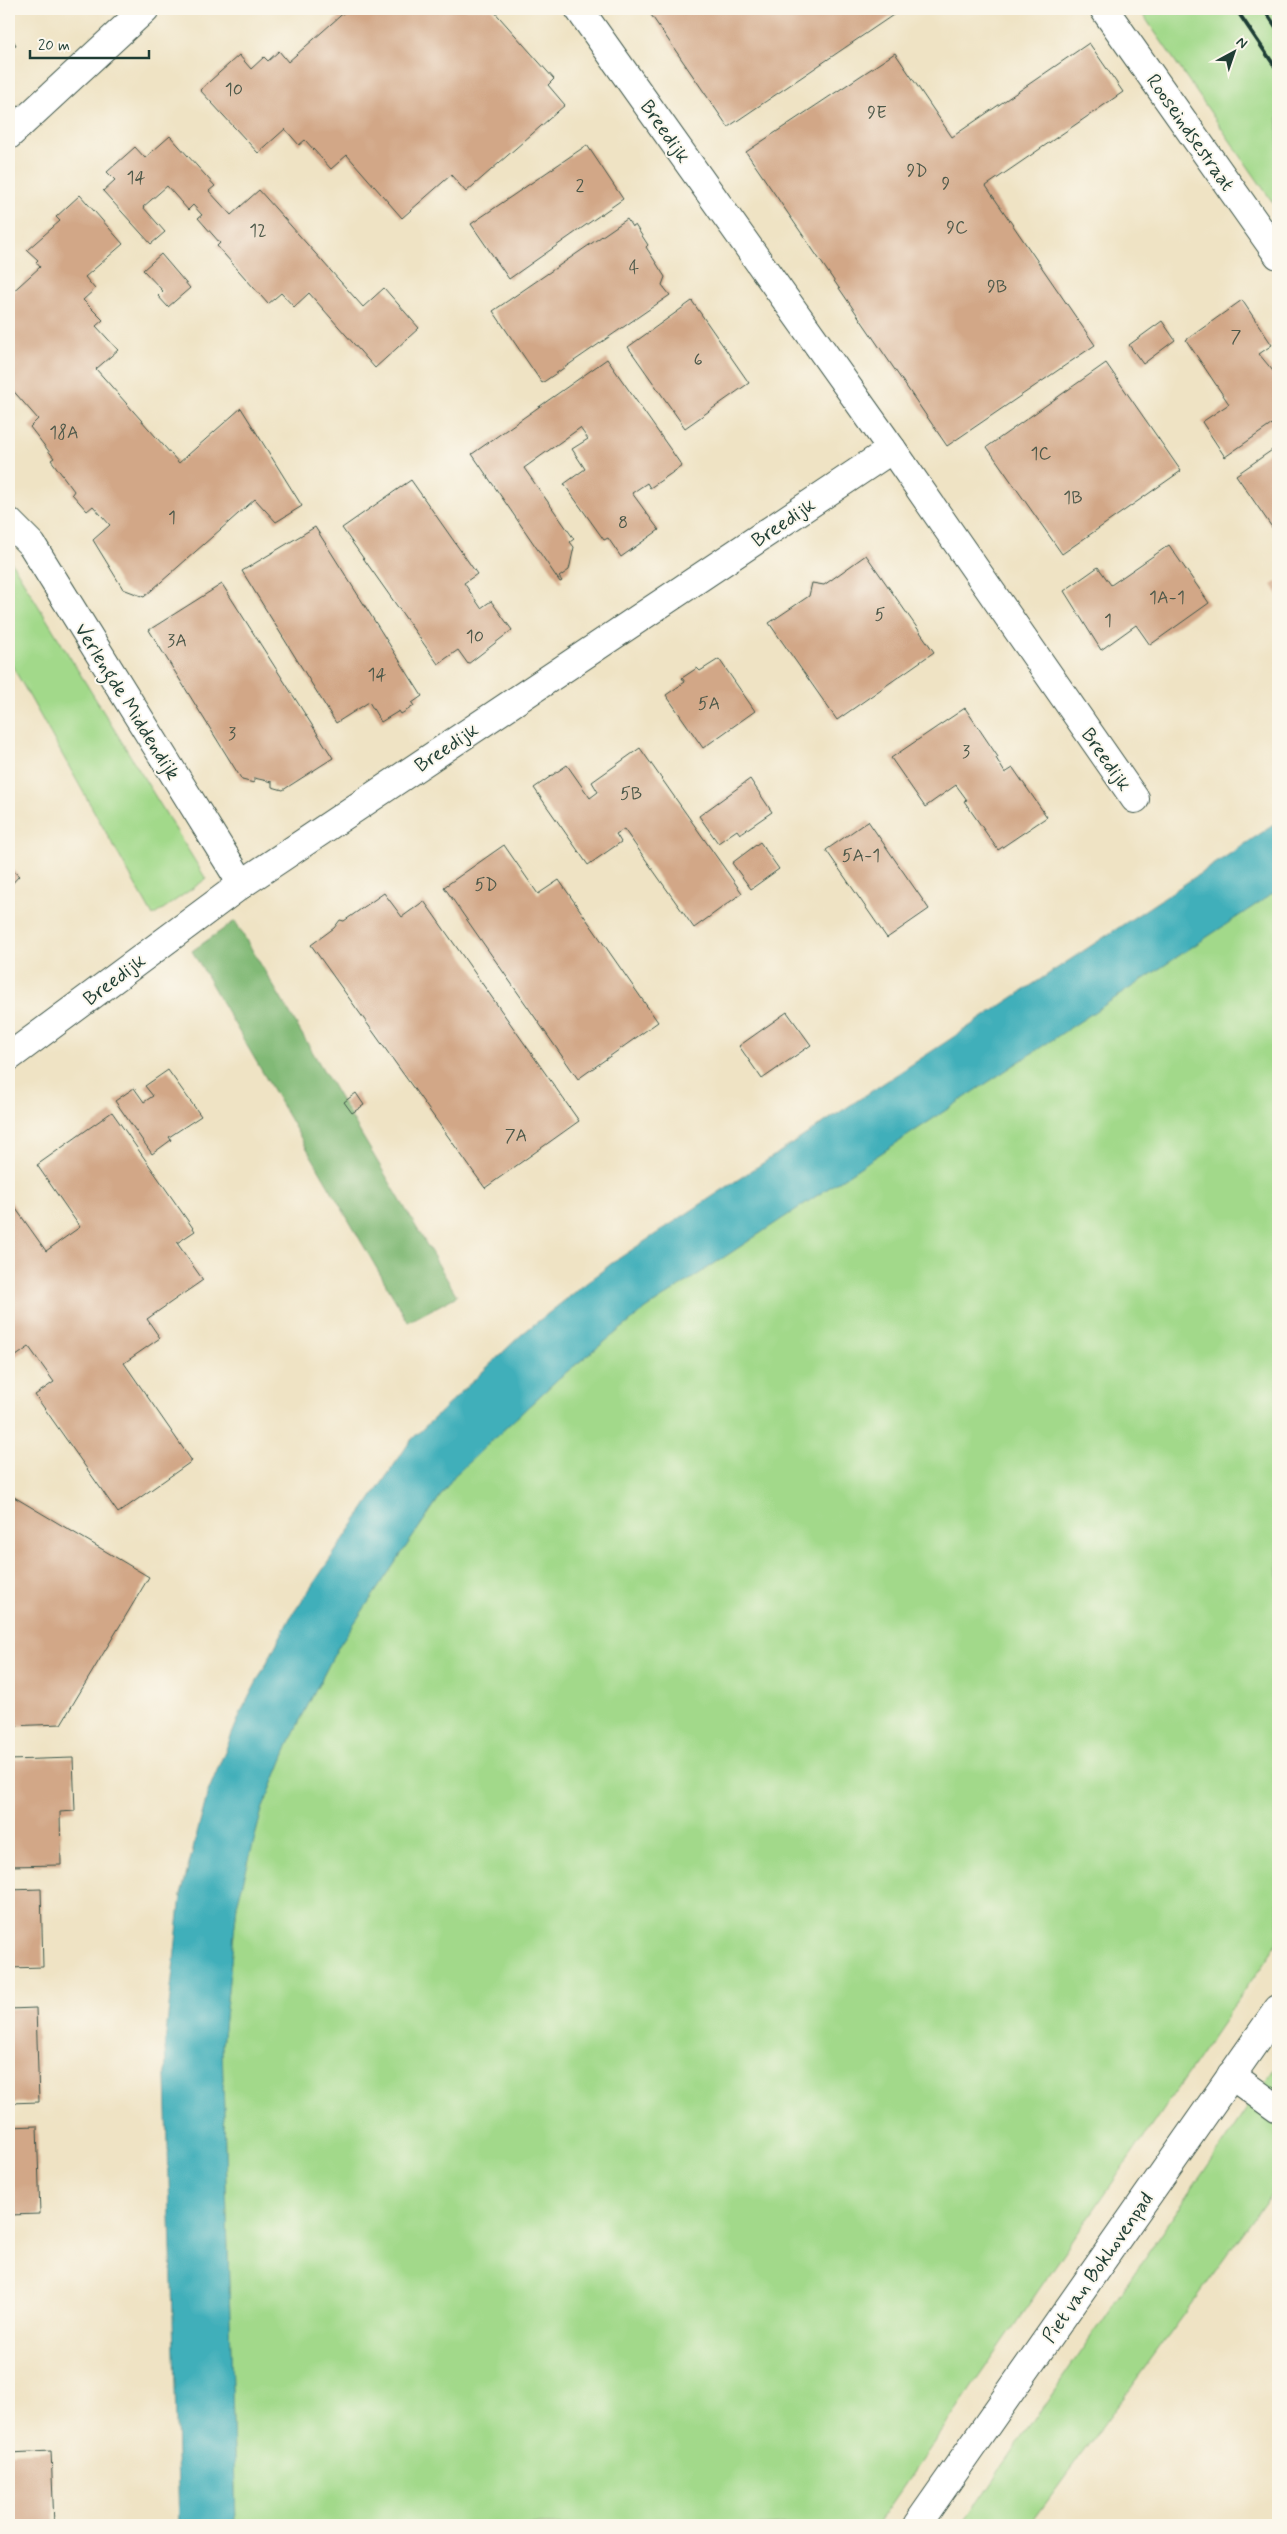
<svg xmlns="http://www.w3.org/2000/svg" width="1287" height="2534" font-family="Mynerve,sans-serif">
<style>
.green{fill:#a2d98a;stroke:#608b5f}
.forest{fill:#81b976;stroke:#507b55}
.water{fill:#3fafba;stroke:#2f7677}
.building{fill:#d2a787}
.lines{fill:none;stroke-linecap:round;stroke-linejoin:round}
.minor-casing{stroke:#3e564a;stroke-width:30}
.minor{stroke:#fff;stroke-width:28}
.rail{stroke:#1f3d34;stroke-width:4}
.labels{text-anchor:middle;stroke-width:4;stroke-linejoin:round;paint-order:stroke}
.number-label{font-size:18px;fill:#4c5849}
.street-label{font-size:20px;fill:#1f3d34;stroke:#fbf7ec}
</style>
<rect width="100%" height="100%" fill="#fbf7ec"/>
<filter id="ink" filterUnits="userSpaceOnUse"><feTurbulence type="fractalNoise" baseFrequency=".02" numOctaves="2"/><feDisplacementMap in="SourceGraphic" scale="10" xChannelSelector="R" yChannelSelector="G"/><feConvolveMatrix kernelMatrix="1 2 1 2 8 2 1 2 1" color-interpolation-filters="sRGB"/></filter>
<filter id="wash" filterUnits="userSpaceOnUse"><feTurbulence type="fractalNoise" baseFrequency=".0096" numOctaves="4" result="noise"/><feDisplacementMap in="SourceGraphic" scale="20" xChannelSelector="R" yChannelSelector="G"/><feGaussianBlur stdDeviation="1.12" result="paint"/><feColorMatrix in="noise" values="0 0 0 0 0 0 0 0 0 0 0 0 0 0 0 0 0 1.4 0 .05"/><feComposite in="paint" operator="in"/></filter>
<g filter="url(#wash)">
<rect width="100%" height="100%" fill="#efe3c4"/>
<g class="green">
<path d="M1139,9H1278V210Z"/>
<path d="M9,558L206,879L153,916L9,660Z"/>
<path d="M1278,890V1942L877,2525H236L222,2046L237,1905L262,1810L293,1734L338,1647L454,1476L559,1378L646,1309Z"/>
<path d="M1278,2063V2185L1030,2525H962Z"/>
</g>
<path class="forest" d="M235,921L457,1296L408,1322L192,951Z"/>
<path class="water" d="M1278,822V890L646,1309L559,1378L454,1476L338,1647L293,1734L262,1810L237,1905L222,2046L236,2525H179L165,2044L181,1895L208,1792L242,1710L290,1618L411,1440L522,1334L612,1263Z"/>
<g id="blocks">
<g class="building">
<path d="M348,9H492L554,79L548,85L565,105L466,192L451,175L402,218L347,155L331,169L305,140L299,145L285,129L258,153L200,90L239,55L251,69L264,57L268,61L279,51L288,62Z"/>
<path d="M647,9H902L728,127Z"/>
<path d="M9,33L16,45L9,49Z"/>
<path d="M1089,43L1123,92L986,186L1095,345L947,446L746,152L895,53L952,137Z"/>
<path d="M170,136L215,186L209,191L231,215L259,190L363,307L384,288L419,328L375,368L309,293L294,307L281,293L268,304L217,246L220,243L198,218L202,215L193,205L188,210L167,186L143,207L165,232L151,244L103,191L115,180L107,172L135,147L145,158Z"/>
<path d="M587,145L623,199L509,279L471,224Z"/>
<path d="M80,195L123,244L85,277L95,289L83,300L103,320L96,326L118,350L96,369L179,463L241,408L302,506L276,522L255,499L144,597L123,589L93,540L110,525L93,506L87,511L72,494L74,491L51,460L54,458L30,427L38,419L9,386V295L40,267L36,262L38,260L27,250L60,221L56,217Z"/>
<path d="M627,219L632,227L635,225L648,245L646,247L665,277L662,285L670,295L542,383L493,311Z"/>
<path d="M161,254L190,288L168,307L158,296L163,291L143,270Z"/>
<path d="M1242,300L1272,345L1259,354L1278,377V420L1225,457L1202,422L1229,404L1186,340Z"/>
<path d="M692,301L749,383L685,428L628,347Z"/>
<path d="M1162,321L1175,340L1143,364L1129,345Z"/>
<path d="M607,359L682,466L650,488L647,483L632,493L659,530L621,557L608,538L604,540L564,484L585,469L572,449L588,439L580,428L524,468L574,539L570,542L574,547L569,570L559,577L562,581L560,582L472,454Z"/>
<path d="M1106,363L1181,471L1062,554L987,447Z"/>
<path d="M1278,446V536L1236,475Z"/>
<path d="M411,480L477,574L464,583L481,608L491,601L512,630L468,664L458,650L438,664L342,528Z"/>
<path d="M315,527L422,696L412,703L414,706L401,714L399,711L381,722L369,702L336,723L242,571Z"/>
<path d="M1169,545L1209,603L1150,645L1136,625L1101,650L1064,591L1098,567L1111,585Z"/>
<path d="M866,555L934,652L837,720L769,623L809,596L812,583L824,585Z"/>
<path d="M1278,581V595L1272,585Z"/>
<path d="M222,584L333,758L283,790L272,787V782L254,778V783L242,780L149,630Z"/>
<path d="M719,659L755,711L703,748L666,695L685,682L682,678L697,668L700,671Z"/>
<path d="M965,708L998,757L996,758L1005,773L1013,768L1047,817L998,850L964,801L967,800L956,785L925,807L891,758Z"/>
<path d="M640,748L742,893L694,928L624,829L616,834L621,842L588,865L534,788L567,765L590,798L598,792L592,782Z"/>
<path d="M750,779L772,812L740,834L737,830L718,843L699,816Z"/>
<path d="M868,821L929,909L887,938L826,850Z"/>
<path d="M760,842L779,869L751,889L732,863Z"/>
<path d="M504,845L538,894L559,880L658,1022L578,1079L444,887Z"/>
<path d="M9,867L19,876L9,887Z"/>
<path d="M384,893L402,917L424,901L579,1121L485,1188L311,945L334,928L340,920L344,921Z"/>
<path d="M787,1012L811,1045L762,1079L739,1046Z"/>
<path d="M168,1070L201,1116L169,1137L171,1140L152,1154L115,1101L134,1088L144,1102L153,1096L145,1086Z"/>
<path d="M356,1093L364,1105L352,1113L344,1102Z"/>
<path d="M112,1112L195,1231L177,1243L203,1280L147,1319L160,1338L124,1363L192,1461L118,1513L35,1395L54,1382L29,1347L9,1361V1199L46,1251L80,1227L37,1165Z"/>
<path d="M9,1494L149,1577L61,1724L9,1726Z"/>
<path d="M73,1758L75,1811L60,1812L61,1865L9,1866V1760Z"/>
<path d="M41,1889L43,1967L9,1968V1890Z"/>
<path d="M36,2008L39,2102L9,2103V2009Z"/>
<path d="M37,2126L40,2214L9,2215V2127Z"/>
<path d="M51,2451L54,2525H9V2453Z"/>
</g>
</g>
</g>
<g filter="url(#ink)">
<use href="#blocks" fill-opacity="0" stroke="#3e564a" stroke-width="1"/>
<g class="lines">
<g class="minor-casing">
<g id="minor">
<path d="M579,9L892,449L1135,799"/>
<path d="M1104,9L1278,255"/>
<path d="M9,135L145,9"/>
<path d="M9,522L32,545L242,884"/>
<path d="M9,1057L242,884L892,449"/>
<path d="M1231,2075L1278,2109"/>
<path d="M917,2525L1278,2009"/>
</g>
</g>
<use href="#minor" class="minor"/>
<g class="rail">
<path d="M1236,9L1278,71"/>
<path d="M1264,9L1278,30"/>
</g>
</g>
</g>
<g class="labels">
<g class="number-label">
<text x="234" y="95">10</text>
<text x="877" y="118">9E</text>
<text x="917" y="176">9D</text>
<text x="136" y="183">14</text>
<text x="946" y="189">9</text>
<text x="580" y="191">2</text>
<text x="957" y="233">9C</text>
<text x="258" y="236">12</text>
<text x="634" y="273">4</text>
<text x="997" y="292">9B</text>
<text x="1236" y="342">7</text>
<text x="698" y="365">6</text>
<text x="64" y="438">18A</text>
<text x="1041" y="459">1C</text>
<text x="1073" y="503">1B</text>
<text x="172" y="523">1</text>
<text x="623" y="528">8</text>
<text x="1167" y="603">1A-1</text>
<text x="880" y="620">5</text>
<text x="1108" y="626">1</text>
<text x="475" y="642">10</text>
<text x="177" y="646">3A</text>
<text x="377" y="680">14</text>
<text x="709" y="709">5A</text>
<text x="232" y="739">3</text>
<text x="966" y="757">3</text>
<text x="631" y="799">5B</text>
<text x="861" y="861">5A-1</text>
<text x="486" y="890">5D</text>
<text x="516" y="1141">7A</text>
</g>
<g class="street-label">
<text transform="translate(666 131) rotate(55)" y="7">Breedijk</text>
<text transform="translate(1191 132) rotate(55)" y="7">Rooseindsestraat</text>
<text transform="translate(783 522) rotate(-34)" y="7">Breedijk</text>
<text transform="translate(128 701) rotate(58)" y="7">Verlengde Middendijk</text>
<text transform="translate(446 747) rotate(-34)" y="7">Breedijk</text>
<text transform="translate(1107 759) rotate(55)" y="7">Breedijk</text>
<text transform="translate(114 979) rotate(-37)" y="7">Breedijk</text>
<text transform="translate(1097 2267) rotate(-55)" y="7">Piet van Bokhovenpad</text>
</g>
</g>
<rect width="1287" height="2534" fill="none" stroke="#fbf7ec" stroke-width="30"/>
<g transform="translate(1234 52) rotate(40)" stroke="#fbf7ec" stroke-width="4" paint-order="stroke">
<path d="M0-4L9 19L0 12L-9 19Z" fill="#1f3d34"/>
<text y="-8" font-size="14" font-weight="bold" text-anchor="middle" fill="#1f3d34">N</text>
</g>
<path d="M30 50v8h119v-8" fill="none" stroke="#1f3d34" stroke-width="2.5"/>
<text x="38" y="50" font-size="15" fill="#1f3d34" stroke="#fbf7ec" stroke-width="4" paint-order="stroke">20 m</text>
</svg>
